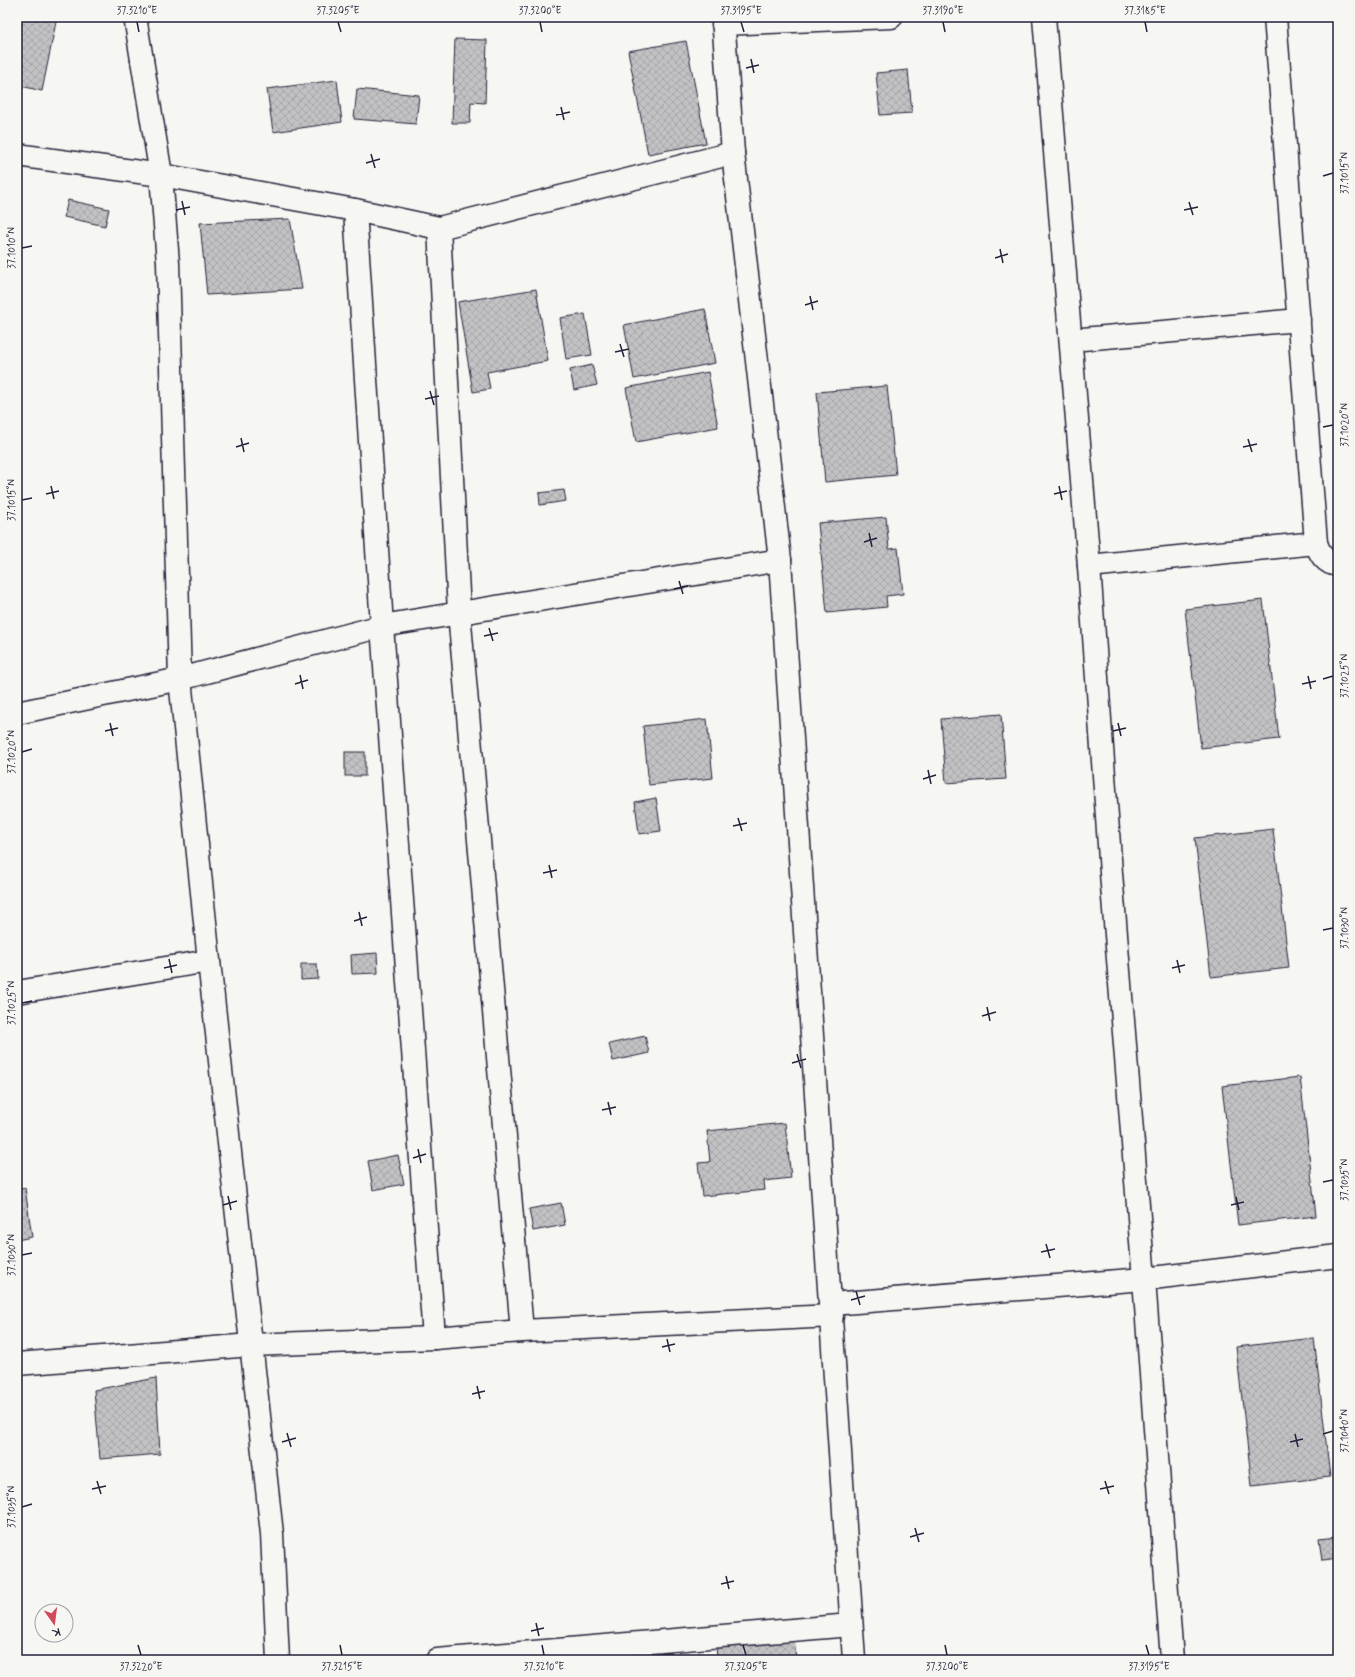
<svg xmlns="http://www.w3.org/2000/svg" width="1355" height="1677" font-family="Mynerve,sans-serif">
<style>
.building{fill:url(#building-cross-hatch);stroke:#22223b}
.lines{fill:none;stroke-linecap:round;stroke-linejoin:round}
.street-casing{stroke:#22223b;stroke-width:25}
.secondary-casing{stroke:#22223b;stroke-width:25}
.street{stroke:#f6f6f2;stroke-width:22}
.secondary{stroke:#f6f6f2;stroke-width:22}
.ticks{fill:none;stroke:#22223b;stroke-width:1.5}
.neatline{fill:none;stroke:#22223b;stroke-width:1.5}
.ticks-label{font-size:10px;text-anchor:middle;fill:#22223b}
</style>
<defs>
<pattern id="building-cross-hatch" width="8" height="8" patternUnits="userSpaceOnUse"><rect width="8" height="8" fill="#c2c2c4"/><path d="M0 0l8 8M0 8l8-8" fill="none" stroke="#a6a6a9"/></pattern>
</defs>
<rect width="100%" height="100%" fill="#f6f6f2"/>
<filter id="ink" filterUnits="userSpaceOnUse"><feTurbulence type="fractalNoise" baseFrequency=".025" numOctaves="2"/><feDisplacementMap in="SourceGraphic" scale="8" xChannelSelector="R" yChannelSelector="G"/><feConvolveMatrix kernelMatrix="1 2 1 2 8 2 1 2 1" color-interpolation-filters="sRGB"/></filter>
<g filter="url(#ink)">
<g class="building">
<path d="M17,17H57L42,91L17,85Z"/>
<path d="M455,39L487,40L485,103L471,102L470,123H452Z"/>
<path d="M686,41L706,143L648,154L628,51Z"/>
<path d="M908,70L912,113L880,115L876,73Z"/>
<path d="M337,80L342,122L273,132L267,89Z"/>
<path d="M357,89L419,95L416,124L354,119Z"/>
<path d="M68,200L109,209L105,226L64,217Z"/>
<path d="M290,219L302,289L207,295L200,223Z"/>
<path d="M536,289L548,361L487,372L490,389L473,392L458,302Z"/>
<path d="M705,309L715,363L634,379L624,325Z"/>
<path d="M585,314L592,355L566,359L560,318Z"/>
<path d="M592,365L597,385L574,390L570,370Z"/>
<path d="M708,372L718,427L636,442L626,388Z"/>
<path d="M887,386L896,475L825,482L817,392Z"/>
<path d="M564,490L566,501L540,505L539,493Z"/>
<path d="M886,517L889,549L898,548L903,594L886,596L887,607L827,613L818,523Z"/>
<path d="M1263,600L1279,739L1201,748L1185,609Z"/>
<path d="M1001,714L1006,779L946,783L941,719Z"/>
<path d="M707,719L713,778L649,785L643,726Z"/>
<rect x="345" y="752" width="20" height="24"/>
<path d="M656,798L661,831L639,834L635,802Z"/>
<path d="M1273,829L1289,968L1211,977L1195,838Z"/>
<path d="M377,953L378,973L352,974L351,955Z"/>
<path d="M301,964H317L318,979L301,980Z"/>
<path d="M645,1036L649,1053L613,1061L609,1044Z"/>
<path d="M1300,1077L1316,1216L1238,1225L1222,1086Z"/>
<path d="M785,1123L791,1178L764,1181L765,1190L702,1196L698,1163L710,1162L707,1131Z"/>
<path d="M398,1155L404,1184L373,1190L368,1161Z"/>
<path d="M25,1188L32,1237L17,1240V1190Z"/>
<path d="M561,1203L565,1225L533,1231L529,1209Z"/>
<path d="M1314,1338L1330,1477L1252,1486L1236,1347Z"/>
<path d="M156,1378L160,1454L100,1459L94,1390Z"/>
<path d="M1338,1536V1559L1322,1561L1319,1538Z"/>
<path d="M794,1637L796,1660H717L716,1644Z"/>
<path d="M671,1648L672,1660H588L587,1656Z"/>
</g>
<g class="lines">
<g class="street-casing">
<g id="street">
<path d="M723,17L733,153L780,560L854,1660"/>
<path d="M1275,17L1316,543C1320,554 1325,564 1338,565"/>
<path d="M723,24L891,17"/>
<path d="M142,60L161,175L168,263L180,679L209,961L272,1534L278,1660"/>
<path d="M17,155L161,175L355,210L439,228L733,153"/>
<path d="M355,210L382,626L434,1338"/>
<path d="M439,228L459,612L522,1331"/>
<path d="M1071,340L1299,320"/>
<path d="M1089,566L1316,543"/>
<path d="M17,713L180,679L382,626L780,560"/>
<path d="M17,992L209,961"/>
<path d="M831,1304L1144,1279L1338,1256"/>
<path d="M17,1364L251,1345L434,1338L522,1331L832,1316"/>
<path d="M437,1660L851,1625"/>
</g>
</g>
<g class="secondary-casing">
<g id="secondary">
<path d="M135,17L142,60"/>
<path d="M1044,17L1089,566L1111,873L1144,1279L1172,1660"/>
</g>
</g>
<use href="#street" class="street"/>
<use href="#secondary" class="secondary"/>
</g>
</g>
<path class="ticks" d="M137,22L139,32M338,22L341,32M540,22L542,32M741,22L744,32M943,22L945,32M1145,22L1147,32M751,59L754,73M746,68L759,65M561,107L564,120M556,115L570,112M371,154L375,168M366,163L380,159M1323,176L1333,173M182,201L185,215M1189,202L1193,215M176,210L190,207M1184,210L1198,207M22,248L32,246M1000,249L1003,263M995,258L1008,254M810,296L813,310M805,305L818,301M620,344L624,357M615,352L629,349M430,391L434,405M425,399L439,396M1323,427L1333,425M241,438L244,452M1248,439L1252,452M236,447L249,443M1243,447L1257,444M51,486L54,499M1059,486L1062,500M46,494L59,491M1054,494L1067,491M22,500L32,498M869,533L872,547M864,542L877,538M679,581L683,594M674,589L688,586M489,628L493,641M484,636L498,633M300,675L303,689M1308,676L1311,689M1323,679L1333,676M295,684L308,680M1302,684L1316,681M110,723L113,736M1118,723L1121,736M105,731L118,728M1113,731L1126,728M22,752L32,749M928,770L931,784M923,779L936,775M738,818L742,831M733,826L747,823M549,865L552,878M543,873L557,870M359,912L362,926M354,921L367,917M1323,930L1333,928M169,959L172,973M1177,960L1180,973M164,968L177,965M1172,968L1185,965M22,1003L32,1001M987,1007L990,1021M982,1016L996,1012M797,1054L801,1068M792,1063L806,1059M608,1102L611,1115M602,1110L616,1107M418,1149L421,1163M413,1158L426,1154M1323,1182L1333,1180M228,1196L231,1210M1236,1197L1239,1210M223,1205L237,1201M1231,1205L1244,1202M1046,1244L1050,1258M1041,1252L1055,1249M22,1255L32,1253M856,1291L860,1305M851,1300L865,1296M667,1339L670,1352M662,1347L675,1344M477,1386L480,1399M472,1394L485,1391M287,1433L291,1447M1295,1434L1298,1447M1323,1434L1333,1431M282,1442L296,1438M1290,1442L1303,1439M97,1481L101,1494M1105,1481L1109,1494M92,1489L106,1486M1100,1489L1114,1486M22,1507L32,1504M915,1528L919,1542M910,1537L924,1533M726,1576L729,1589M721,1584L734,1581M536,1623L539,1636M531,1631L544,1628M138,1645L141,1655M340,1645L342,1655M542,1645L544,1655M743,1645L746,1655M945,1645L947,1655M1146,1645L1149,1655"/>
<rect width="1355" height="1677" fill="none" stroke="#f6f6f2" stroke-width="44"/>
<g transform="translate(54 1623) rotate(166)"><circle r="19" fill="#f6f6f2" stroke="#a1a1a9"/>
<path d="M0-3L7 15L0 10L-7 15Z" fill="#d1495b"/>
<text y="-6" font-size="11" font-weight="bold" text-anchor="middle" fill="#22223b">K</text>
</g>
<rect x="22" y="22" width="1311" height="1633" class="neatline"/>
<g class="ticks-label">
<text x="137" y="14">37.3210°E</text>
<text x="338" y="14">37.3205°E</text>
<text x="540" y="14">37.3200°E</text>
<text x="741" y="14">37.3195°E</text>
<text x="943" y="14">37.3190°E</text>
<text x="1145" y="14">37.3185°E</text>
<text transform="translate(1344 173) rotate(-90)" y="4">37.1015°N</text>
<text transform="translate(11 248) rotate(-90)" y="4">37.1010°N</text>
<text transform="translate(1344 425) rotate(-90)" y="4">37.1020°N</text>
<text transform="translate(11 500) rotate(-90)" y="4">37.1015°N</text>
<text transform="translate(1344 676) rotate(-90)" y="4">37.1025°N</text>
<text transform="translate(11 752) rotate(-90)" y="4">37.1020°N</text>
<text transform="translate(1344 928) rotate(-90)" y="4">37.1030°N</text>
<text transform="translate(11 1003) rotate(-90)" y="4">37.1025°N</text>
<text transform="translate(1344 1180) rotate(-90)" y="4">37.1035°N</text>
<text transform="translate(11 1255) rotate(-90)" y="4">37.1030°N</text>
<text transform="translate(1344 1431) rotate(-90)" y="4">37.1040°N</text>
<text transform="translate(11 1507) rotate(-90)" y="4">37.1035°N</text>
<text x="141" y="1670">37.3220°E</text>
<text x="342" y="1670">37.3215°E</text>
<text x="544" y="1670">37.3210°E</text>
<text x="746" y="1670">37.3205°E</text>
<text x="947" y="1670">37.3200°E</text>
<text x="1149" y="1670">37.3195°E</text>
</g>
</svg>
